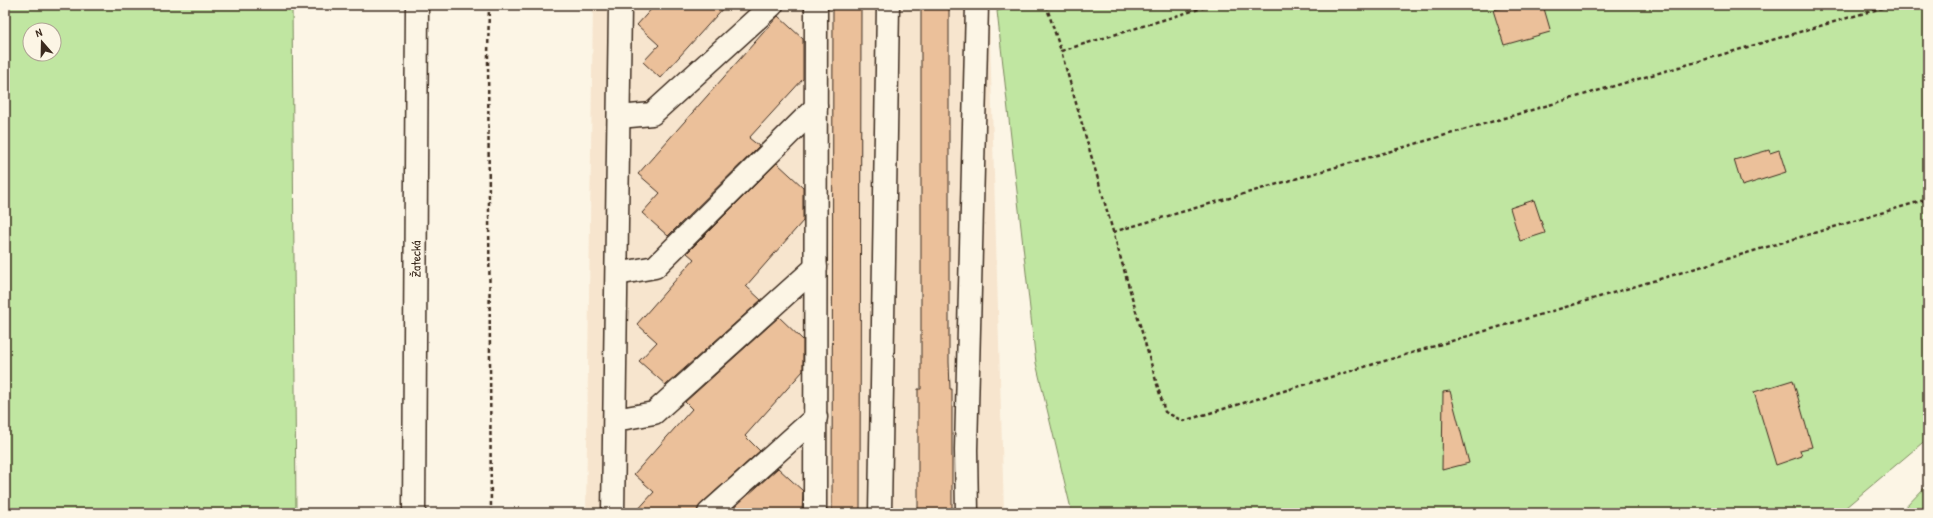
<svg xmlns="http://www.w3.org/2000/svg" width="1933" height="518" font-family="'Patrick Hand',sans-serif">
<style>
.built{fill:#f7e5ce}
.green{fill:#c0e6a1;stroke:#7e8860;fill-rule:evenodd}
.building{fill:#ebc09a;stroke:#3b2a1e}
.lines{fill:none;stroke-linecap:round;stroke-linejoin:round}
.minor-casing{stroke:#3b2a1e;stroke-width:25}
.path{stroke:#3b2a1e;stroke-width:2.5;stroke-dasharray:4 3;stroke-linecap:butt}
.minor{stroke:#fcf5e5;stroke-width:22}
.labels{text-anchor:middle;stroke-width:3.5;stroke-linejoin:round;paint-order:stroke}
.street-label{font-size:13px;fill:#3b2a1e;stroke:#fcf5e5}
</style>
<rect width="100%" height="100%" fill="#fcf5e5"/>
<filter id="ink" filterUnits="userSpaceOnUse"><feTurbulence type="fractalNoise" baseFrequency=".025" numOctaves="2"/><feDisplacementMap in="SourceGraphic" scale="8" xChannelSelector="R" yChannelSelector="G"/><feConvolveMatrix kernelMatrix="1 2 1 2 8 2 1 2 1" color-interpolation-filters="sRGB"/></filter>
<g filter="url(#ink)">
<path class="built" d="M593,5H989L1004,513H586Z"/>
<g class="green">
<path d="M5,5H292L296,513H5ZM30,30H54V54H30Z"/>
<path d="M1020,5H1928V438L1839,513H1072L1036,363L997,11Z"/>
<path d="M1928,484V513H1900Z"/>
</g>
<g class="building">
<path d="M655,5H726L660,78L643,62L659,45L637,25Z"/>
<path d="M833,5H861L860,513H832Z"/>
<path d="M921,5H949V362L950,389H952V513H918V389H921Z"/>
<path d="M1513,5H1543L1550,29H1549L1550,32L1504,45L1493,10Z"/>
<path d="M778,16L803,39V79L749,138L759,146L668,236L642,213L660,193L638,174Z"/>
<path d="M1769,150L1770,153L1779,150L1786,172L1742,186L1734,160Z"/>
<path d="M777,163L803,187V221L746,286L761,300L666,385L639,361L657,342L637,324L694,259L687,253Z"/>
<path d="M1534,200L1545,233L1520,241L1510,208Z"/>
<path d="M779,317L803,340V371L745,436L760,451L701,504L697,513H635L654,492L634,474L692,409L685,402Z"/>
<path d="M1793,380L1812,447L1800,450L1802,456L1776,465L1754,392Z"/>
<path d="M1450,391L1469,463L1442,470L1443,392Z"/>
<path d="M778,468L803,491L802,513H728Z"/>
</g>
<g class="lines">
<g class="minor-casing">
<g id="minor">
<path d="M619,117L652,114L772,5"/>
<path d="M617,274L655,267L816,107"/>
<path d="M615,420L654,413L816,267"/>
<path id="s1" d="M414,513L417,5"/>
<path d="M613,513L620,5"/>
<path d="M709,513L816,417"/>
<path d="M815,513L816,5"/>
<path d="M880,513L888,5"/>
<path d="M967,513L966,450L977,5"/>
</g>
</g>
<g class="path">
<path d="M489,5L488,57L491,513"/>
<path d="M1046,5L1061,51"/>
<path d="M1212,5L1061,51L1165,412L1183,421L1928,199"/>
<path d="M1113,232L1892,5"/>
</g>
<use href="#minor" class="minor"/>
</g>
</g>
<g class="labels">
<g class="street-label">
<text dy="5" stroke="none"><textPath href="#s1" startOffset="254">Žatecká</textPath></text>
</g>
</g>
<rect width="1933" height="518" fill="none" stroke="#fcf5e5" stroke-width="20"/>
<rect x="10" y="10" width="1913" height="498" fill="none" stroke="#3b2a1e" stroke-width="1.5" filter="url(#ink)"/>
<g transform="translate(42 42) rotate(340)"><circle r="19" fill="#fcf5e5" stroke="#afa495"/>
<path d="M0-3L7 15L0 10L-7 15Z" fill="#3b2a1e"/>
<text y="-6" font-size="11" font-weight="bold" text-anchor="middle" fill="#3b2a1e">N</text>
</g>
</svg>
